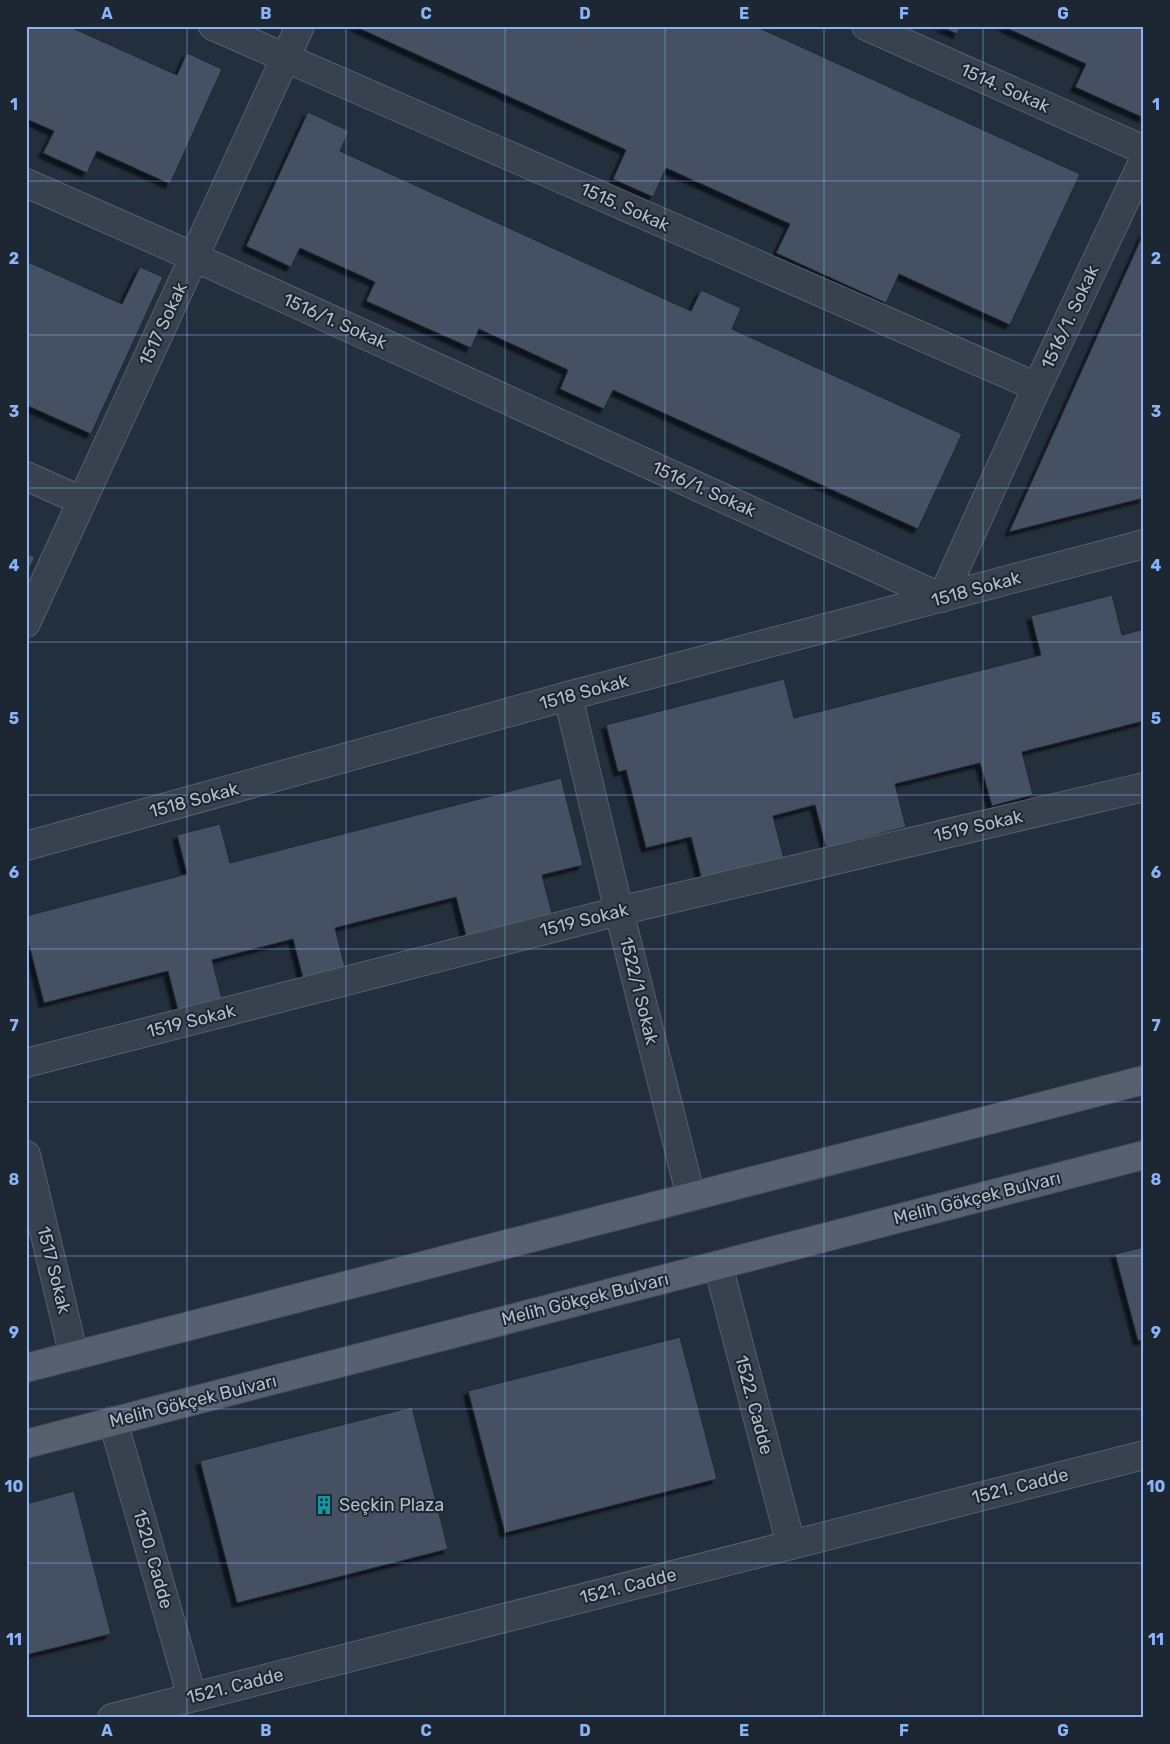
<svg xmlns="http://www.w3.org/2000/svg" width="1170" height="1744" font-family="Rubik,sans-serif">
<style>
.building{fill:#455162;stroke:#1f2835;filter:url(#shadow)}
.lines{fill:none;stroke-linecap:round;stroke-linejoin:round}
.minor-casing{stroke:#565f6c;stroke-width:30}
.major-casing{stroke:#414a57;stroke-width:30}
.minor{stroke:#38414e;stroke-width:28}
.major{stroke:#56606e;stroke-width:28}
.grid{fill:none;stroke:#8ab4f8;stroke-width:1;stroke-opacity:0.55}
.labels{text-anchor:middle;stroke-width:4;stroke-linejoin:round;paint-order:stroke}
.street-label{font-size:18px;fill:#b4bcc9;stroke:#1d2633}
.poi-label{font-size:18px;fill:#b4bcc9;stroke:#1d2633;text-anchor:start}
.neatline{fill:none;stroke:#8ab4f8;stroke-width:2}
.grid-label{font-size:16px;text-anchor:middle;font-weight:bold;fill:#8ab4f8}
</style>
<defs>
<filter id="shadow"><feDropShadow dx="-4.5" dy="4.5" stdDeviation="1" flood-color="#0009"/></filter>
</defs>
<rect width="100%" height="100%" fill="#242f3e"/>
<g class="building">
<path d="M26,26H68L177,75L187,53L222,69L170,184L97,151L87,173L43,153L54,131L26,119Z"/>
<path d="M354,26H755L1080,174L1010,325L899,274L886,303L776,253L790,224L666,168L653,197L613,179L626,150Z"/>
<path d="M940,26H961L957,34Z"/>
<path d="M1002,26H1144V118L1075,87L1086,64Z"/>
<path d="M308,112L349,131L340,151L691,311L701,290L741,308L732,329L962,434L918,529L613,390L604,409L560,389L568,370L479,329L471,348L366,301L375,282L300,248L291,267L246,246Z"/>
<path d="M1144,232V498L1009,532Z"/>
<path d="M26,261L122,304L140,267L163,277L91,434L26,405Z"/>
<path d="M26,553L35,557L26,575Z"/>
<path d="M1112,595L1122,635L1144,629V721L1022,752L1033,795L992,806L980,763L895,784L906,827L826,848L815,805L773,816L784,859L702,880L691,837L646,848L626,770L618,772L606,725L784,679L794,718L1041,655L1031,616Z"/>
<path d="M561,778L583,865L542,875L553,918L467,940L456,897L335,928L346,971L304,982L293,939L212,960L223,1003L179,1014L168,971L44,1003L26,933V916L187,874L177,835L220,824L230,863Z"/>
<path d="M1144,1247V1340L1138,1341L1115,1254Z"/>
<path d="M680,1337L717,1479L505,1533L468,1391Z"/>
<path d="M412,1407L448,1549L237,1603L200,1461Z"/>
<path d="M74,1491L111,1634L26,1655V1504Z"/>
</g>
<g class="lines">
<g class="minor-casing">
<g id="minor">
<path d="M213,26L1037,387"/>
<path d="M866,26L1144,150"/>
<path d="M26,183L194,257L942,598L1037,387L1144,160"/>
<path d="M26,476L82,501"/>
<path d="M26,623L300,26"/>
<path d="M568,696L619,911L691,1197"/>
<path d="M26,846L568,696L1144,544"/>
<path d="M26,1063L619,911L1144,787"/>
<path d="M26,1155L74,1356"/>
<path d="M718,1265L791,1545"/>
<path d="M113,1421L192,1697"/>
<path d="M112,1718L1144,1455"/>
</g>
</g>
<g class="major-casing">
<g id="major">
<path d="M26,1368L1144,1080"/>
<path d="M26,1444L1144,1155"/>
</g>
</g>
<use href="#minor" class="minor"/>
<use href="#major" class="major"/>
</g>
<path class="grid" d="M187,26V1718M346,26V1718M505,26V1718M665,26V1718M824,26V1718M983,26V1718M26,181H1144M26,335H1144M26,488H1144M26,642H1144M26,795H1144M26,949H1144M26,1102H1144M26,1256H1144M26,1409H1144M26,1563H1144"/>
<defs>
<g id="building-bare" transform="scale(1.5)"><path d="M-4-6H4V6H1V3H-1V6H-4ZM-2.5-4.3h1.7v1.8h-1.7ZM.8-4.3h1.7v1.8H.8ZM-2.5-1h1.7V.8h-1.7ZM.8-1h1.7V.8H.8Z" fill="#0f9aa8" stroke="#1d2633" stroke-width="2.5" paint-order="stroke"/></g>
</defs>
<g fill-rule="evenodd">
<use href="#building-bare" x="324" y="1505"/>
</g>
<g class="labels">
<g class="street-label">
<text transform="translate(1005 88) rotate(24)" y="6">1514. Sokak</text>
<text transform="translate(625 207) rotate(24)" y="6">1515. Sokak</text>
<text transform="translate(1070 317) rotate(-65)" y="6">1516/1. Sokak</text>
<text transform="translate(335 321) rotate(24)" y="6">1516/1. Sokak</text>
<text transform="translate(163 324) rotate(-65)" y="6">1517 Sokak</text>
<text transform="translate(704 489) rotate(24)" y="6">1516/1. Sokak</text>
<text transform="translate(976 589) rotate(-15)" y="6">1518 Sokak</text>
<text transform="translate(584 692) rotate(-15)" y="6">1518 Sokak</text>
<text transform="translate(194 800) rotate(-15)" y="6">1518 Sokak</text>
<text transform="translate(978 826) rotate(-13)" y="6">1519 Sokak</text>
<text transform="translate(584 920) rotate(-14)" y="6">1519 Sokak</text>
<text transform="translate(639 991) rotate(76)" y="6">1522/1 Sokak</text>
<text transform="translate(191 1021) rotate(-14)" y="6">1519 Sokak</text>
<text transform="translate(977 1198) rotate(-14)" y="6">Melih Gökçek Bulvarı</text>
<text transform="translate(54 1270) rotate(76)" y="6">1517 Sokak</text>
<text transform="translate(585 1299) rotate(-14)" y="6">Melih Gökçek Bulvarı</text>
<text transform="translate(193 1401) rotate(-14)" y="6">Melih Gökçek Bulvarı</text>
<text transform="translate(754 1405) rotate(75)" y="6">1522. Cadde</text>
<text transform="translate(1020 1486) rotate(-14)" y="6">1521. Cadde</text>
<text transform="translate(153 1559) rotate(74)" y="6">1520. Cadde</text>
<text transform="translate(628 1586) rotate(-14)" y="6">1521. Cadde</text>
<text transform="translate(235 1686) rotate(-14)" y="6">1521. Cadde</text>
</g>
<g class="poi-label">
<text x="339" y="1511">Seçkin Plaza</text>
</g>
</g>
<rect width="1170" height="1744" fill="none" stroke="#1d2633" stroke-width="55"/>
<rect x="28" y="28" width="1114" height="1688" class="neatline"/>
<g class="grid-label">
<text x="107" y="19">A</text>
<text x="266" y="19">B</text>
<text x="426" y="19">C</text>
<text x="585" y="19">D</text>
<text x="744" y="19">E</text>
<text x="904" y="19">F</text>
<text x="1063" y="19">G</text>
<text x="14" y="110">1</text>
<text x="1156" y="110">1</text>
<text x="14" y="264">2</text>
<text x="1156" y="264">2</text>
<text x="14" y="417">3</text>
<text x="1156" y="417">3</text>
<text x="14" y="571">4</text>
<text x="1156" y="571">4</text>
<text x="14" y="724">5</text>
<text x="1156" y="724">5</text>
<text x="14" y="878">6</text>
<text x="1156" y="878">6</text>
<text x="14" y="1031">7</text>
<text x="1156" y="1031">7</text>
<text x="14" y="1185">8</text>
<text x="1156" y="1185">8</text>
<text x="14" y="1338">9</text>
<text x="1156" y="1338">9</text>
<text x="14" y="1492">10</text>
<text x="1156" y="1492">10</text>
<text x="14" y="1645">11</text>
<text x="1156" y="1645">11</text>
<text x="107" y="1736">A</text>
<text x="266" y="1736">B</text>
<text x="426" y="1736">C</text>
<text x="585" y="1736">D</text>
<text x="744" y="1736">E</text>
<text x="904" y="1736">F</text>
<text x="1063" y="1736">G</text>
</g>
</svg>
